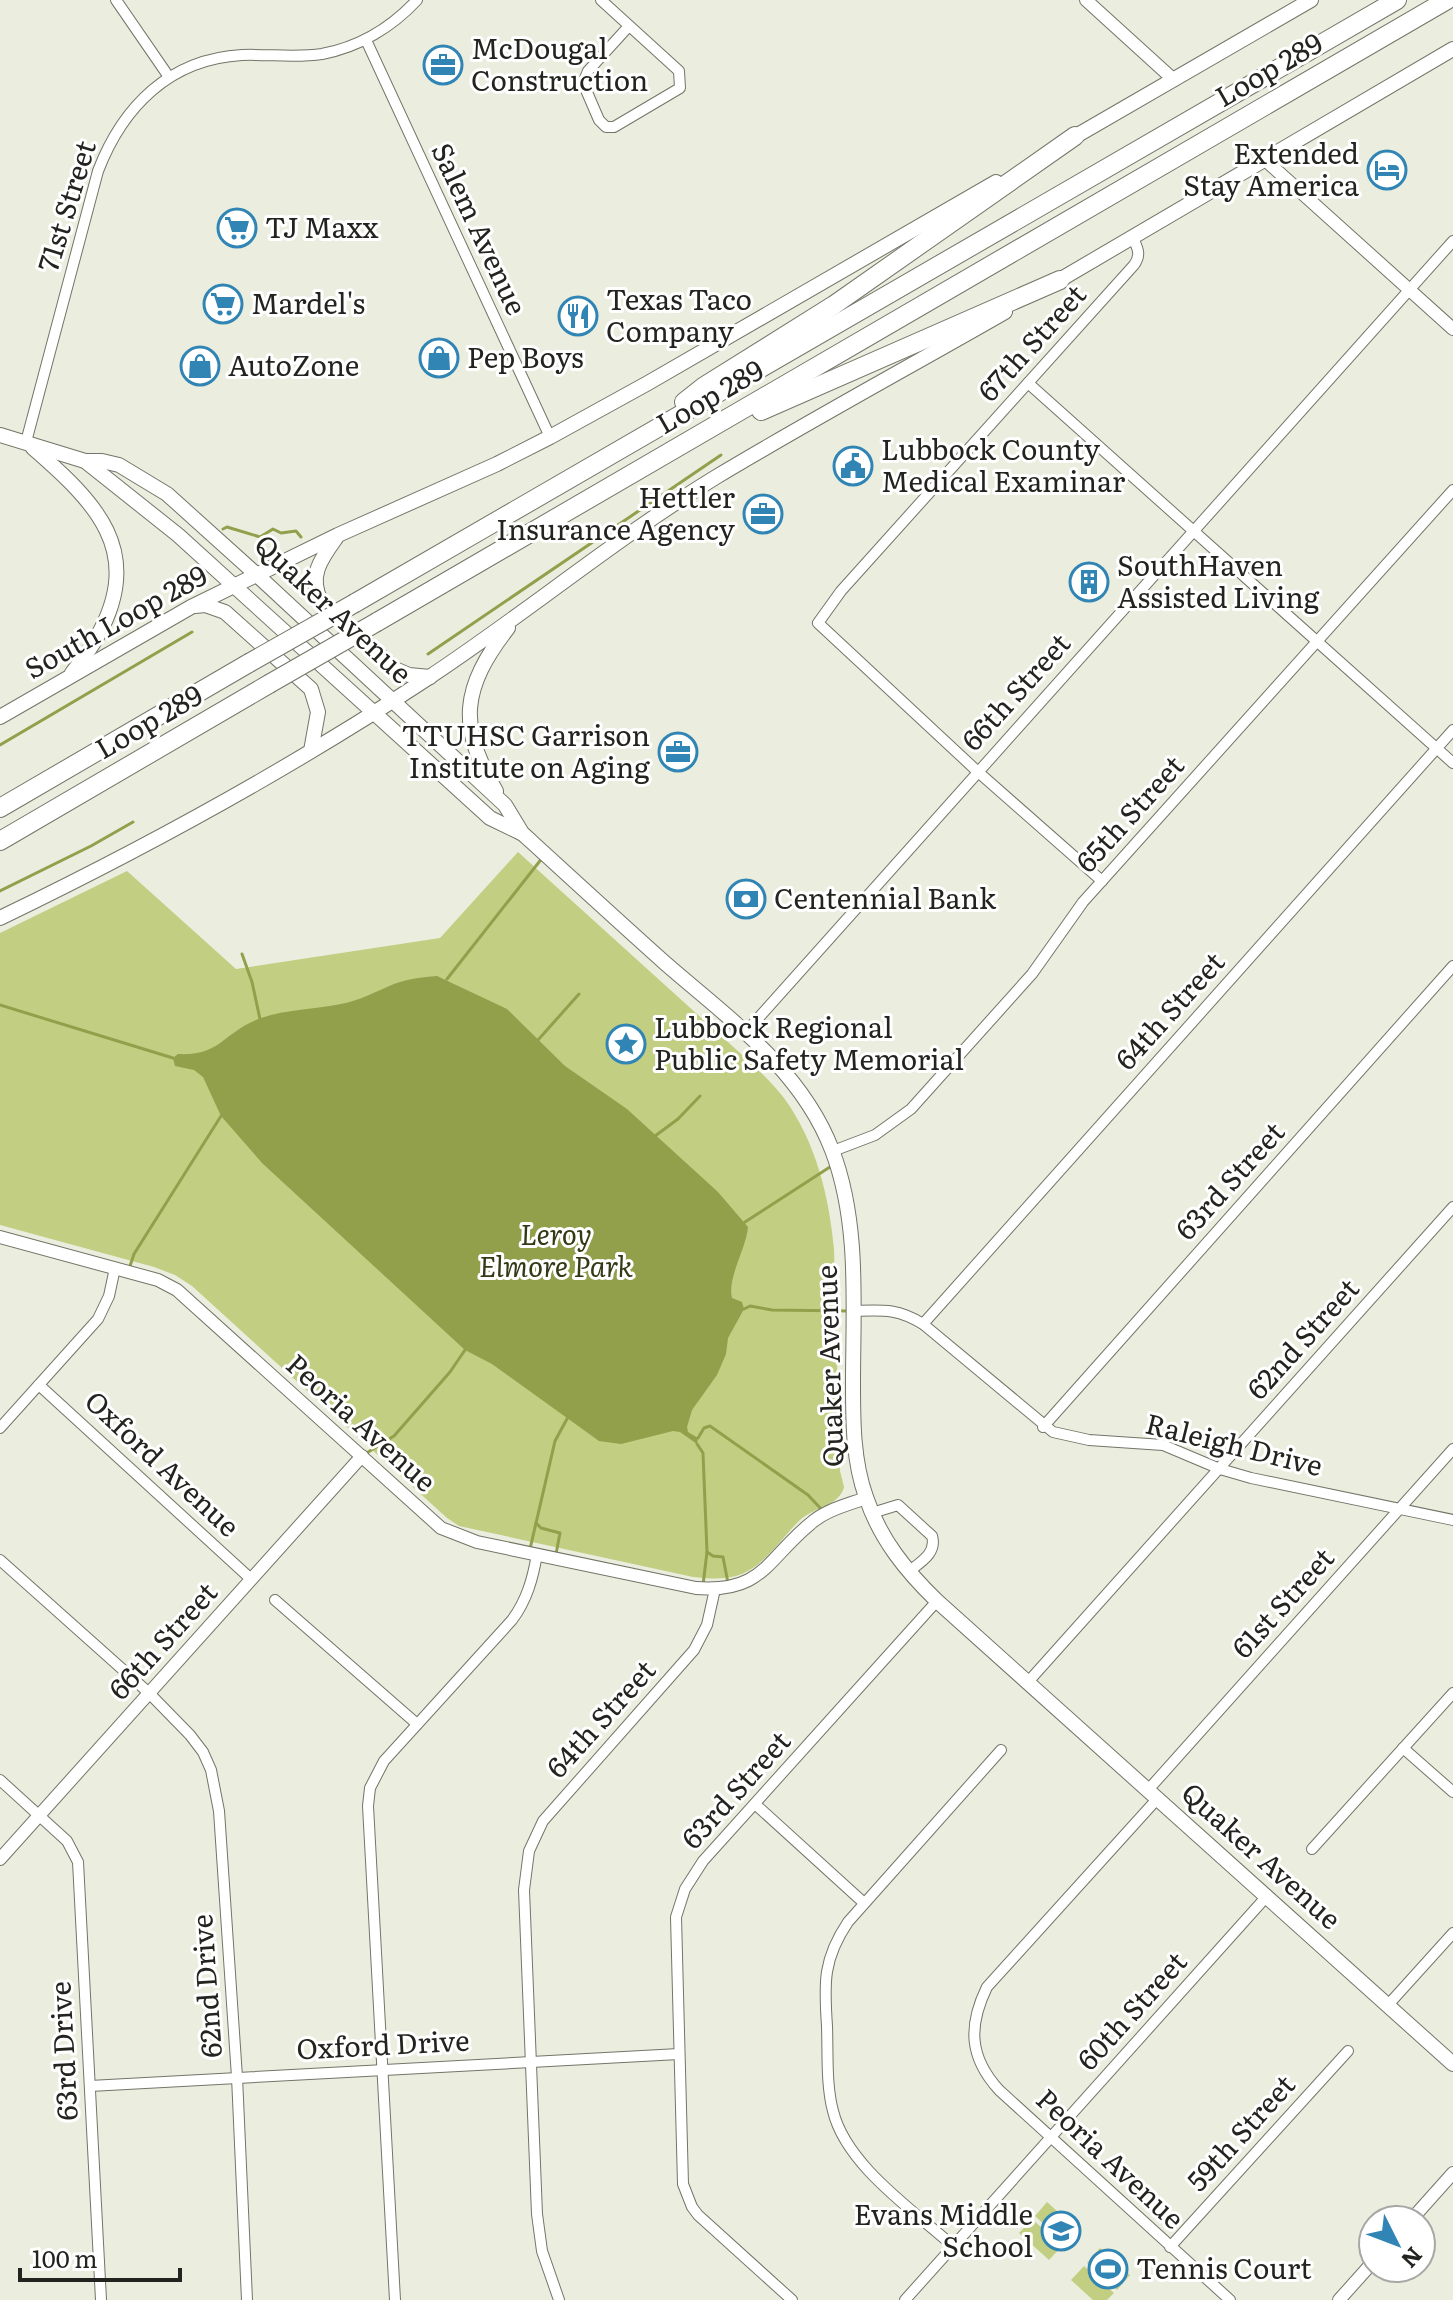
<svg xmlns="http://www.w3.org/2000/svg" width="1453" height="2300" font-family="Literata,serif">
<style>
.green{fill:#c2ce82}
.water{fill:#929f4b}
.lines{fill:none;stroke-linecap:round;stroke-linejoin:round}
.stream{stroke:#929f4b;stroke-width:3}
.minor-casing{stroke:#727567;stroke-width:12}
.tertiary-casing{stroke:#727567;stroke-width:14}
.secondary-casing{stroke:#727567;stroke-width:16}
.motorway-casing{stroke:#727567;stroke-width:20}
.minor{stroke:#fff;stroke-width:10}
.tertiary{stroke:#fff;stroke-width:12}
.secondary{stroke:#fff;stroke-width:14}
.motorway{stroke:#fff;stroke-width:18}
.motorway-bridge-casing{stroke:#727567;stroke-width:20;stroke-linecap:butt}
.motorway-bridge{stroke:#fff;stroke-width:18}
.labels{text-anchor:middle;stroke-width:6;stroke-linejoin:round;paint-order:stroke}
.poi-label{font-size:28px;fill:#23241f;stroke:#fff;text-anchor:start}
.street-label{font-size:28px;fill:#23241f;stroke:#fff}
.park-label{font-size:28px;font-style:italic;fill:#343a16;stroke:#fff}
</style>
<rect width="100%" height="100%" fill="#ebeedf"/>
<g class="green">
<path d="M518,852L750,1062C761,1073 774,1085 784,1098C816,1142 829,1196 834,1249L840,1471L844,1487C840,1505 814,1508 801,1519C782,1537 767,1563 742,1574C726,1580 710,1579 693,1577L459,1526L447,1518L192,1286L175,1275L154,1267L0,1225V933L127,871L236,969L440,938Z"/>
<path d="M1047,2202L1077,2229L1064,2243L1035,2216Z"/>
<path d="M1032,2219L1062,2246L1049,2260L1019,2233Z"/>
<path d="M1100,2248L1130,2275L1117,2290L1087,2263Z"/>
<path d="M1084,2266L1114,2293L1107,2300H1093L1071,2280Z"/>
</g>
<path class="water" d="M437,976L507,1009L565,1066L627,1109L718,1192L748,1227C746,1249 727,1278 732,1298L742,1302L744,1309L728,1338L726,1354L717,1375L692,1410L687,1427L688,1432L698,1438L697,1444L680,1432L673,1431L621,1444L599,1441L492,1364L465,1350L262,1163L221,1116L203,1077L194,1070L175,1066L173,1058L178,1054C220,1056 221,1035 256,1020C283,1009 313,1010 341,1004C359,1001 377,991 394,984C408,979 422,977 437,976Z"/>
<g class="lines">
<g class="stream">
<path d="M223,529L227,527L260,537L273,529L281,533L296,531L301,537"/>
<path d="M428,654L721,455"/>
<path d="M0,745L192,632"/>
<path d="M0,891L91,846L133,822"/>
<path d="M242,954L252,982L260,1019"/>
<path d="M447,979L543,857"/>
<path d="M0,1005L173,1058"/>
<path d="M538,1040L579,994"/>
<path d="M655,1136L678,1119L700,1096"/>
<path d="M745,1222L833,1165"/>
<path d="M129,1269L134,1254L221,1116"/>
<path d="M744,1309L750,1306L772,1310L849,1311"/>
<path d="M698,1438L704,1428L710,1426L808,1495L823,1511"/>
<path d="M697,1444L703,1453L707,1552L703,1585"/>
<path d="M365,1454L394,1436L450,1372L465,1350"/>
<path d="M536,1523L541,1528L560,1533L556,1554"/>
<path d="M530,1549L555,1441L568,1417"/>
<path d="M707,1552L713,1556L723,1557L728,1583"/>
</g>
<g class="minor-casing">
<g id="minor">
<path d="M116,0L169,77"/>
<path d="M601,0L679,71L680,88L614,127H606L599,120L583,83L588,71L629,26"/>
<path d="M366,40L550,437"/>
<path d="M1028,383L1453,763"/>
<path d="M26,442L98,171C123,106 170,59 242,55C269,54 296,58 322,54C359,47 392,27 417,0"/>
<path d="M1102,881L977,771L818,623L841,591L1134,265C1142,254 1137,247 1132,236"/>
<path d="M745,1033L1453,241"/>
<path d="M833,1151L875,1135L911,1109L1032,974L1083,902L1453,490"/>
<path d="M853,1311C882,1310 897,1308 923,1324L1053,1432L1089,1440L1163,1445L1220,1469L1251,1478L1453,1520"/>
<path d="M923,1324L1453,730"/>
<path d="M39,1385L251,1579"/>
<path d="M1043,1427L1453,966"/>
<path d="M0,1428L98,1319L109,1296L115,1268"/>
<path d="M872,1513L898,1505L932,1536C937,1553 921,1562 908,1572"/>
<path d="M0,1560L149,1693L190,1735L203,1752L211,1770L219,1811L237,2077L247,2300"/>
<path d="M275,1600L417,1724"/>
<path d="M1028,1682L1453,1207"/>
<path d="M1403,1748L1453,1792"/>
<path d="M0,1780L67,1841L78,1862L101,2300"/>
<path d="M1148,1790L1453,1449"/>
<path d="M1158,1798L987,1987C968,2026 969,2057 999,2090L1230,2300"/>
<path d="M755,1804L864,1903"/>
<path d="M1312,1849L1453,1693"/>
<path d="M1388,2005L1453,1933"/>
<path d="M90,2086L679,2054"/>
<path d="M953,2246C913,2210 846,2165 833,2111C826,2085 828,2054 827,2026C824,1983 823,1959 848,1922L1001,1750"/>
<path d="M1170,2247L1348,2051"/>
<path d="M395,2300L368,1806L370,1788L384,1761L512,1620C527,1600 533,1578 537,1554"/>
<path d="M559,2300L542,2251L537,2214L524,1890L529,1851L543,1821L694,1650L707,1625L715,1589"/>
<path d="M792,2300L698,2215L692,2207L683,2184L676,1917L685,1889L703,1861L937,1601"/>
<path d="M905,2300L1267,1896"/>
</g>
</g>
<g class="tertiary-casing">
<g id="tertiary">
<path d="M1086,0L1174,80"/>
<path d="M1264,159L1453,329"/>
<path d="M0,1237L158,1280L177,1290L441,1528L477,1542L696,1588C763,1593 767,1559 810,1524C825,1510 847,1505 866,1498"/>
<path d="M0,1859L362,1456"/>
<path d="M1411,2220L1453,2173"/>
<path d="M1339,2300L1373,2262"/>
</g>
</g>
<g class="secondary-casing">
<g id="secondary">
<path d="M1069,140L1311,0"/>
<path d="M1051,285L1453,49"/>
<path d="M0,435L85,461H102L119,465L167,494L257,575L505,805L522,833C569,876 617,920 665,963C728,1018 801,1069 832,1150C860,1223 853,1306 853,1384C853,1421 853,1461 866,1497C880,1539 906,1571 937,1601L1453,2064"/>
<path d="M33,448C95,502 146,551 97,637C90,650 81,661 72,673"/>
<path d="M85,461L178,535L490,818L521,833"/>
<path d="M336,538C321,559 308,576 321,601L395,669L409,675L430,677"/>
<path d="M195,606L205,605L225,612L311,689L318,712L311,751"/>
<path d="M0,717L191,607L338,535L497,464L550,437L648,383L996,182"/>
<path d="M496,791C457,726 462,687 508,628"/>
<path d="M0,918C147,847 291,768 428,678C525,614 616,538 716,477C811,420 909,367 1005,312"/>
</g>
</g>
<g class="motorway-casing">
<g id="motorway">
<path d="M684,402L703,387L834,305L1075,136"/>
<path d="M761,411L1060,280"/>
<path d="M355,603L1397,0"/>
<path d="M377,622L1447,0"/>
<path d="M0,808L249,663"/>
<path d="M0,841L269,684"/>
</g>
</g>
<use href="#minor" class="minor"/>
<use href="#tertiary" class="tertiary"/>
<use href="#secondary" class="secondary"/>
<use href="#motorway" class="motorway"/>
<g class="motorway-bridge-casing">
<g id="motorway-bridge">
<path d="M249,663L355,603"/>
<path d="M269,684L377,622"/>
</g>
</g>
<use href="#motorway-bridge" class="motorway-bridge"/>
</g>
<defs>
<g id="office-ring" transform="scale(2)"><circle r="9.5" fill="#fff" stroke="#3185b5" stroke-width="1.5"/><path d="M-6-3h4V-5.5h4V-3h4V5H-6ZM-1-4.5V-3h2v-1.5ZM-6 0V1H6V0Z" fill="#3185b5"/></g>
<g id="hotel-ring" transform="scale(2)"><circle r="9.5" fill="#fff" stroke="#3185b5" stroke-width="1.5"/><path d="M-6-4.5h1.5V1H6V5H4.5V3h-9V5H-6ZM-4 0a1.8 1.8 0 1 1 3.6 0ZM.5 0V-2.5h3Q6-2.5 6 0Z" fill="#3185b5"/></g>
<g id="supermarket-ring" transform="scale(2)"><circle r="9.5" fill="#fff" stroke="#3185b5" stroke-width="1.5"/><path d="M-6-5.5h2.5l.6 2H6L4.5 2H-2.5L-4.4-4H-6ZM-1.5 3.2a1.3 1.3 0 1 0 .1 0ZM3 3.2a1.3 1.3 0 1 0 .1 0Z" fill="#3185b5"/></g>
<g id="restaurant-ring" transform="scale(2)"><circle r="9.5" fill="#fff" stroke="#3185b5" stroke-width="1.5"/><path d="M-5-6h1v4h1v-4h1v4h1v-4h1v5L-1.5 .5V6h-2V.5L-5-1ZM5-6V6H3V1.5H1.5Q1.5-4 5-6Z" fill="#3185b5"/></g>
<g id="shop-ring" transform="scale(2)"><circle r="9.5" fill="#fff" stroke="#3185b5" stroke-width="1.5"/><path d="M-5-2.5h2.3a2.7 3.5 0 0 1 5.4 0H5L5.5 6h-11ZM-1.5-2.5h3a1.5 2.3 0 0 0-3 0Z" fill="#3185b5"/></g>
<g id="civic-ring" transform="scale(2)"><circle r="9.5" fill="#fff" stroke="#3185b5" stroke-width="1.5"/><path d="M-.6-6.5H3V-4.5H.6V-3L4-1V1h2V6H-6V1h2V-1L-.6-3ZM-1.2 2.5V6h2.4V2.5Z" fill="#3185b5"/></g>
<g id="building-ring" transform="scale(2)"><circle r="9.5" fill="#fff" stroke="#3185b5" stroke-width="1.5"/><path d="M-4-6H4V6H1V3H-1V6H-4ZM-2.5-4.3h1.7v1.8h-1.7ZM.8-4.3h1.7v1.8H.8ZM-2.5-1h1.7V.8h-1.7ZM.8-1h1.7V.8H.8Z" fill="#3185b5"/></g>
<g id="bank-ring" transform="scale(2)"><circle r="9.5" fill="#fff" stroke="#3185b5" stroke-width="1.5"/><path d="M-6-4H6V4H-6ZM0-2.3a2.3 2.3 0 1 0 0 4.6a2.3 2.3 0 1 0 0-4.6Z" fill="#3185b5"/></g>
<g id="sight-ring" transform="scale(2)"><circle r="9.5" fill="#fff" stroke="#3185b5" stroke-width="1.5"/><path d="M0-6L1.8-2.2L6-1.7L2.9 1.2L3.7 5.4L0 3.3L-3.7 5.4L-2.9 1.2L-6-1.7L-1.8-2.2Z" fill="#3185b5"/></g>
<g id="school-ring" transform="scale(2)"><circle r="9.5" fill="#fff" stroke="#3185b5" stroke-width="1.5"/><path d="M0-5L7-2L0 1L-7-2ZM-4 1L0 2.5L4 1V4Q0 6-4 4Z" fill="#3185b5"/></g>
<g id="stadium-ring" transform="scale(2)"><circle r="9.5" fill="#fff" stroke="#3185b5" stroke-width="1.5"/><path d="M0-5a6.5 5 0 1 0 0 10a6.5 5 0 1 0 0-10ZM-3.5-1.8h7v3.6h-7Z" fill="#3185b5"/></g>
</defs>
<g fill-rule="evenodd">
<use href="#office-ring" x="443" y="65"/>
<use href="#hotel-ring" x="1387" y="170"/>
<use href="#supermarket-ring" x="237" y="228"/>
<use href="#supermarket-ring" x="223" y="304"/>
<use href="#restaurant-ring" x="578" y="316"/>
<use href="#shop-ring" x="439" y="358"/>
<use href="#shop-ring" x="200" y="366"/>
<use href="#civic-ring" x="853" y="466"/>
<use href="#office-ring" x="763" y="514"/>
<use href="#building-ring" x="1089" y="582"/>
<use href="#office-ring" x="678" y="752"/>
<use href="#bank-ring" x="746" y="899"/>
<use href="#sight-ring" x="626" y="1044"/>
<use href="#school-ring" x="1061" y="2231"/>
<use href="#stadium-ring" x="1108" y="2269"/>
</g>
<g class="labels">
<g class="poi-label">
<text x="471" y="59">McDougal<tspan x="471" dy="32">Construction</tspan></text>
<text x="1359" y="164" text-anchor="end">Extended<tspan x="1359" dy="32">Stay America</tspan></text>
<text x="265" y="238">TJ Maxx</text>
<text x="606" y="310">Texas Taco<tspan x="606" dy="32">Company</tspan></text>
<text x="251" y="314">Mardel's</text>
<text x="467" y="368">Pep Boys</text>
<text x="228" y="376">AutoZone</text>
<text x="881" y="460">Lubbock County<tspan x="881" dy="32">Medical Examinar</tspan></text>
<text x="735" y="508" text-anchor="end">Hettler<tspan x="735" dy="32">Insurance Agency</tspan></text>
<text x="1117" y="576">SouthHaven<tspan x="1117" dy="32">Assisted Living</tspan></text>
<text x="650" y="746" text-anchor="end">TTUHSC Garrison<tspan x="650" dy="32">Institute on Aging</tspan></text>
<text x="774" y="909">Centennial Bank</text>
<text x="654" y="1038">Lubbock Regional<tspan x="654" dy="32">Public Safety Memorial</tspan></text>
<text x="1033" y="2225" text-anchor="end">Evans Middle<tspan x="1033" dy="32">School</tspan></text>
<text x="1136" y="2279">Tennis Court</text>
</g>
<g class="street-label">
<text transform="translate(1269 70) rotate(-30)" y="10">Loop 289</text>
<text transform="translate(67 206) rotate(-73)" y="10">71st Street</text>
<text transform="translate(479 229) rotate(65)" y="10">Salem Avenue</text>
<text transform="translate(1032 343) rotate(-48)" y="10">67th Street</text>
<text transform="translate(710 397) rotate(-30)" y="10">Loop 289</text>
<text transform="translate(333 609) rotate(43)" y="10">Quaker Avenue</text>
<text transform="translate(116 622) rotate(-29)" y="10">South Loop 289</text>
<text transform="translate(1016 692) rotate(-48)" y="10">66th Street</text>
<text transform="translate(149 722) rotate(-30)" y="10">Loop 289</text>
<text transform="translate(1130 814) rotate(-48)" y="10">65th Street</text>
<text transform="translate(1170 1011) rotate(-48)" y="10">64th Street</text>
<text transform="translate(1230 1181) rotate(-48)" y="10">63rd Street</text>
<text transform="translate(1303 1339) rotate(-48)" y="10">62nd Street</text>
<text transform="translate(830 1366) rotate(-92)" y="10">Quaker Avenue</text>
<text transform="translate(361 1423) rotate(42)" y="10">Peoria Avenue</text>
<text transform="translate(1234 1445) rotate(14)" y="10">Raleigh Drive</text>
<text transform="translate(162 1464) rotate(43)" y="10">Oxford Avenue</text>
<text transform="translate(1283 1603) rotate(-48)" y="10">61st Street</text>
<text transform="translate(163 1641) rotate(-48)" y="10">66th Street</text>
<text transform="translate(601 1719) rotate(-48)" y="10">64th Street</text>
<text transform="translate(736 1790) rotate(-48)" y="10">63rd Street</text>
<text transform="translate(1261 1856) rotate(42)" y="10">Quaker Avenue</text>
<text transform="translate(207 1986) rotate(-94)" y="10">62nd Drive</text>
<text transform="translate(1132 2011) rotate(-48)" y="10">60th Street</text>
<text transform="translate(383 2045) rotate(-3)" y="10">Oxford Drive</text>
<text transform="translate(64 2051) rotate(-93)" y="10">63rd Drive</text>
<text transform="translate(1241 2133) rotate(-48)" y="10">59th Street</text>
<text transform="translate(1110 2159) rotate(43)" y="10">Peoria Avenue</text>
</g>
<g class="park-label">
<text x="556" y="1245">Leroy<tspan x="556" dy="32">Elmore Park</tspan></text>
</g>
</g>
<g transform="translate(1397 2244) rotate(132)"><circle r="38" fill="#ffffff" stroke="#a7a7a5" stroke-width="2"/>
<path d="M0-6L14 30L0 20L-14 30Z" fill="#3185b5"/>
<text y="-12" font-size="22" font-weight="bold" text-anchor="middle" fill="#23241f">N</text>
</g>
<path d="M20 2268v12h160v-12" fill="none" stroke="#23241f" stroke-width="4"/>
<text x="32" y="2268" font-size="24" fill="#23241f" stroke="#ffffff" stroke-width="6" paint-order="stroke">100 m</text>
</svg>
